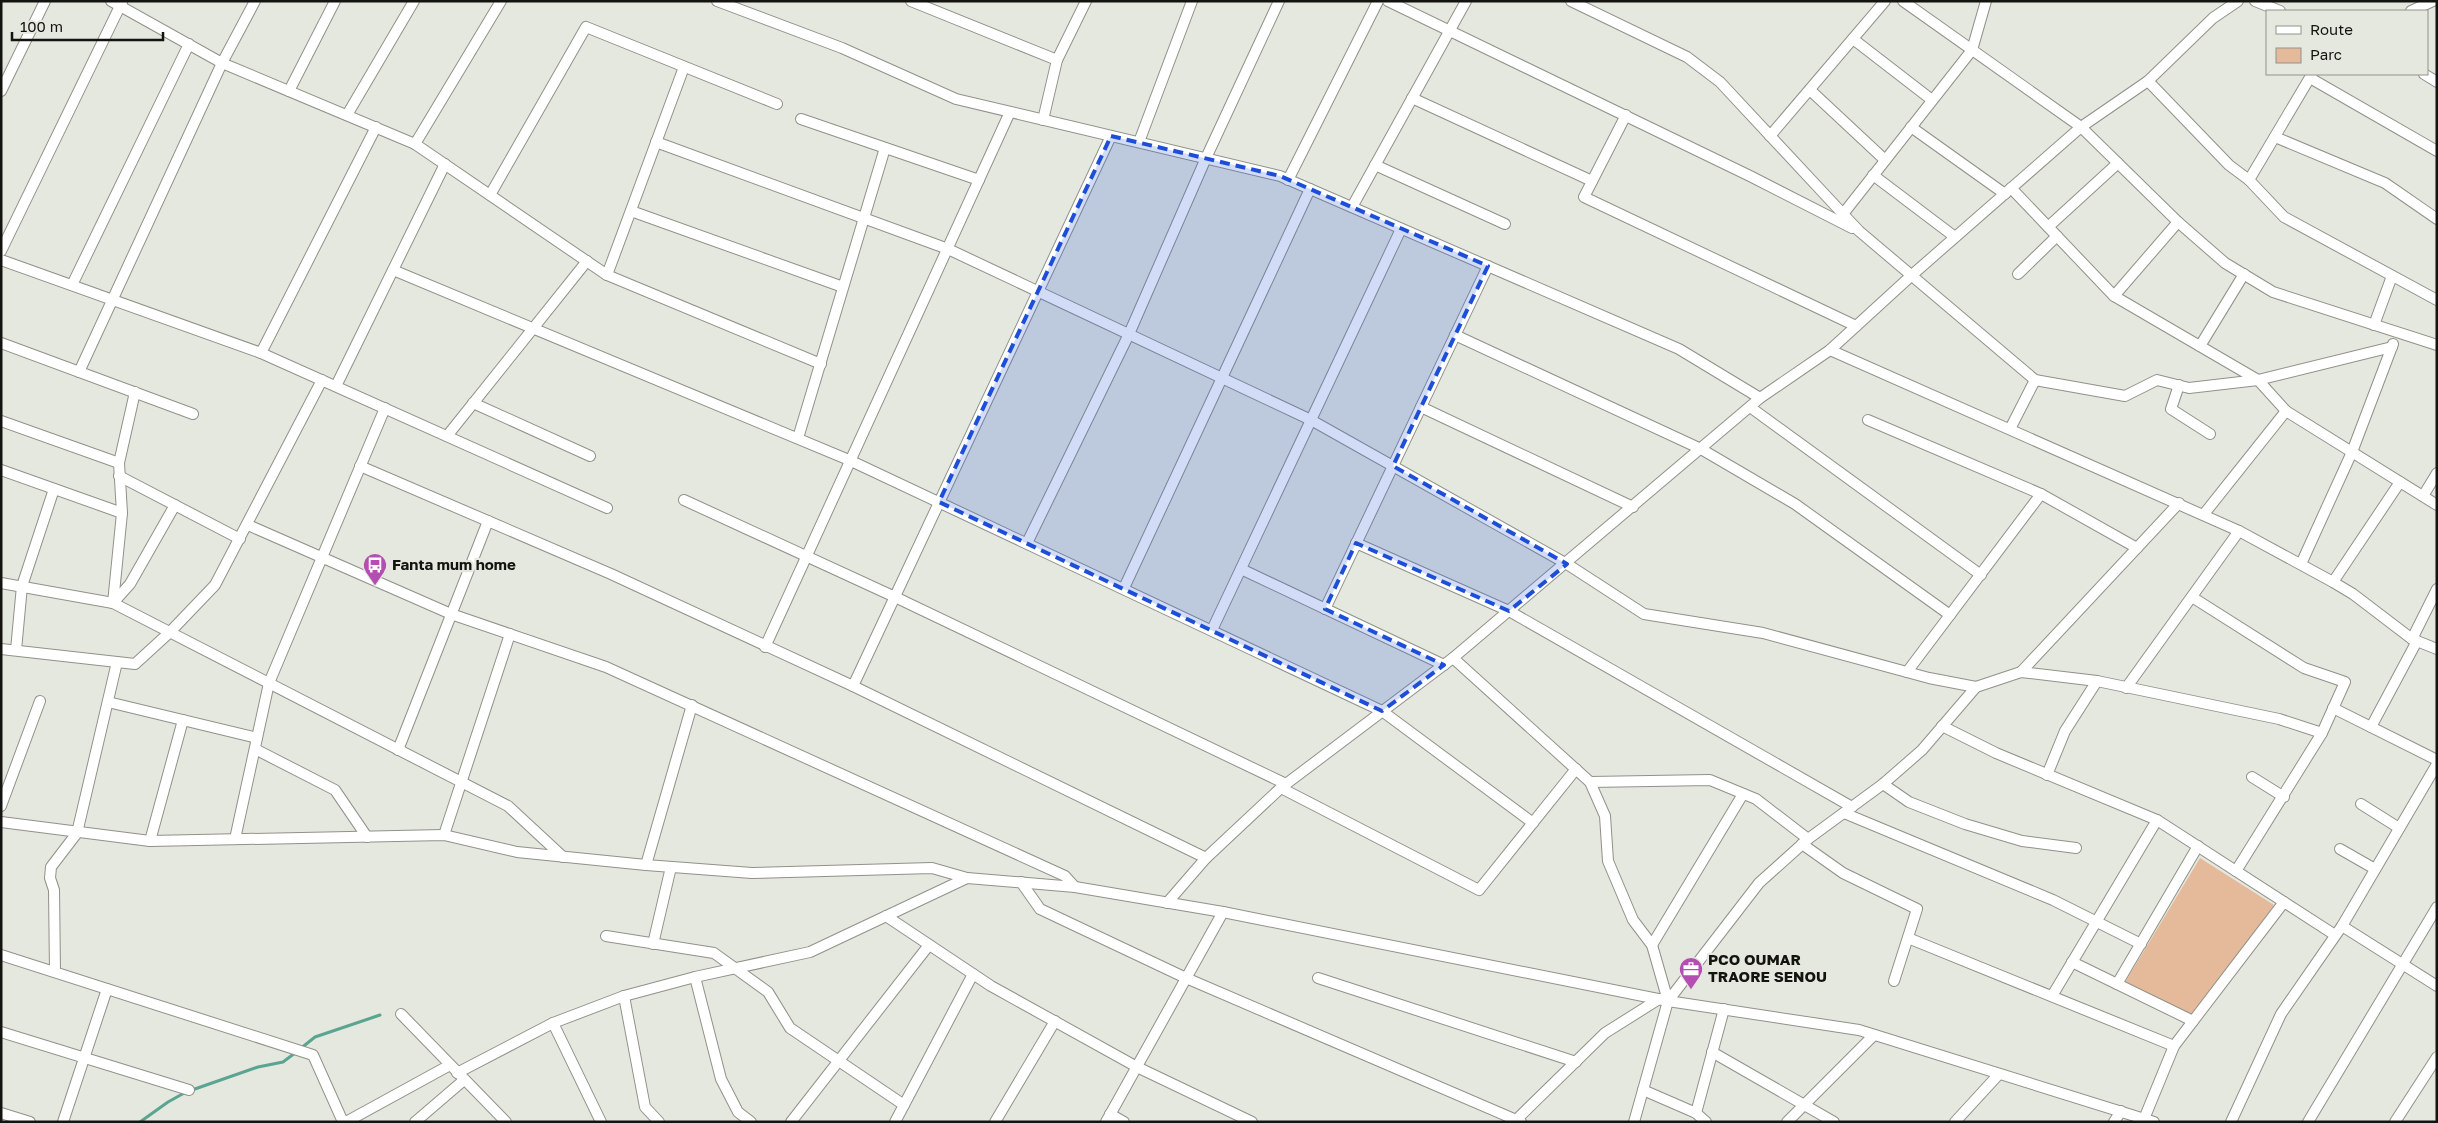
<svg xmlns="http://www.w3.org/2000/svg" width="2438" height="1123" font-family="'Golos Text',sans-serif">
<style>
.green{fill:#e5ba9a}
.lines{fill:none;stroke-linecap:round;stroke-linejoin:round}
.stream{stroke:#5aa492;stroke-width:3}
.street-casing{stroke:#90928a;stroke-width:12}
.street{stroke:#fff;stroke-width:10}
.marked{fill:#1d4ed8;fill-opacity:0.2;stroke:#1d4ed8;stroke-width:4;stroke-dasharray:10 6;stroke-linejoin:round}
.labels{text-anchor:middle;stroke-width:4.5;stroke-linejoin:round;paint-order:stroke}
.poi-label{font-size:15px;font-weight:bold;fill:#131310;stroke:#e5e8df;text-anchor:start}
</style>
<rect width="100%" height="100%" fill="#e5e8df"/>
<path class="green" d="M2200,858L2274,905L2191,1018L2124,984Z"/>
<g class="lines">
<g class="stream">
<path d="M300,1049L315,1037L380,1015"/>
<path d="M192,1090L258,1067L283,1062L295,1053"/>
<path d="M140,1122L168,1102L186,1092"/>
</g>
<g class="street-casing">
<g id="street">
<path d="M111,1L222,63L415,144L607,275L821,364"/>
<path d="M717,1L842,48L956,99L1280,176L1679,349L1760,398"/>
<path d="M911,1L1057,60"/>
<path d="M1388,1L1750,176L1852,228"/>
<path d="M1571,1L1687,57L1720,82L1843,214"/>
<path d="M1903,1L2081,127L2178,222L2225,263L2273,292L2437,345"/>
<path d="M1986,1L1972,50L1843,214L1859,231L2035,380L2125,396L2157,380L2189,388L2258,380L2392,347"/>
<path d="M2255,1L2280,11"/>
<path d="M2411,11L2433,1"/>
<path d="M1853,39L1932,100"/>
<path d="M2424,74L2437,82"/>
<path d="M2310,78L2437,151"/>
<path d="M2148,81L2229,165L2249,180L2312,74"/>
<path d="M1810,90L1885,160"/>
<path d="M1,91L45,1"/>
<path d="M289,91L335,1"/>
<path d="M1412,98L1592,181"/>
<path d="M347,115L414,1"/>
<path d="M1626,115L1584,197L1856,326"/>
<path d="M801,119L979,180"/>
<path d="M1043,120L1057,60L1086,1"/>
<path d="M1911,127L2005,194"/>
<path d="M1770,136L1885,1"/>
<path d="M2275,137L2385,183L2437,219"/>
<path d="M656,142L948,249L1311,420L1567,564L1644,614L1763,633L1929,678L1976,687"/>
<path d="M1139,142L1192,1"/>
<path d="M415,144L501,1"/>
<path d="M1375,165L1505,224"/>
<path d="M1873,175L1955,237"/>
<path d="M1288,180L1378,1"/>
<path d="M2249,180L2284,217L2437,300"/>
<path d="M2011,188L2114,296L2258,380L2286,411L2437,505"/>
<path d="M490,195L586,27L777,104"/>
<path d="M1352,207L1466,1"/>
<path d="M631,211L843,287"/>
<path d="M2048,227L2118,163"/>
<path d="M1,251L122,2"/>
<path d="M1,260L261,353L607,508"/>
<path d="M393,270L849,460L1382,711L1533,823"/>
<path d="M2018,274L2057,236"/>
<path d="M607,275L684,67"/>
<path d="M72,285L189,44"/>
<path d="M2114,296L2178,222"/>
<path d="M2374,325L2392,276"/>
<path d="M1455,335L1701,449L1795,504L1950,615"/>
<path d="M1,343L193,414"/>
<path d="M2200,346L2244,274"/>
<path d="M1830,350L2239,531L2333,582L2353,594L2412,639L2437,649"/>
<path d="M261,353L376,127"/>
<path d="M79,372L222,63L255,1"/>
<path d="M2179,385L2171,409L2210,434"/>
<path d="M336,386L445,164"/>
<path d="M473,403L590,456"/>
<path d="M1421,407L1633,507"/>
<path d="M1750,407L1981,575"/>
<path d="M1868,420L2041,494L2137,548"/>
<path d="M1,421L119,463"/>
<path d="M2010,429L2035,380"/>
<path d="M447,436L587,261"/>
<path d="M798,438L885,148"/>
<path d="M360,466L611,574L853,686L1206,858"/>
<path d="M1,470L122,513"/>
<path d="M119,476L240,539"/>
<path d="M2423,496L2437,473"/>
<path d="M684,500L895,597L1286,784L1453,658"/>
<path d="M2204,514L2286,411"/>
<path d="M248,525L451,614L606,667L1065,876L1075,887"/>
<path d="M1027,543L1129,334L1206,158L1279,1"/>
<path d="M1356,543L1509,611L1852,807"/>
<path d="M2301,564L2352,452L2393,344"/>
<path d="M1241,569L1444,665"/>
<path d="M2333,582L2400,482"/>
<path d="M1,583L113,603L508,806L563,857"/>
<path d="M1124,588L1310,189"/>
<path d="M2192,597L2304,668L2345,682L2322,733L2236,871"/>
<path d="M113,603L122,513L119,463L135,392"/>
<path d="M113,603L130,584L175,505"/>
<path d="M1325,609L1488,266"/>
<path d="M1212,630L1401,229"/>
<path d="M2412,639L2437,589"/>
<path d="M765,647L1010,112"/>
<path d="M1,649L135,664L170,632L215,585L322,380"/>
<path d="M16,650L22,586L54,489"/>
<path d="M1907,672L2041,494"/>
<path d="M2021,672L2179,503"/>
<path d="M853,686L1111,136"/>
<path d="M2126,688L2239,531"/>
<path d="M108,702L257,738"/>
<path d="M2333,708L2437,760"/>
<path d="M1942,726L1996,753L2157,820L2335,935"/>
<path d="M2371,727L2417,641"/>
<path d="M255,749L335,790L367,837"/>
<path d="M398,750L488,521"/>
<path d="M2047,775L2065,731L2097,681"/>
<path d="M2252,777L2284,797"/>
<path d="M1590,782L1710,780L1756,799L1808,839"/>
<path d="M1883,784L1909,802L1965,824L2022,841L2076,848"/>
<path d="M1281,788L1479,890L1576,769"/>
<path d="M2361,804L2399,828"/>
<path d="M1,806L40,701"/>
<path d="M1844,813L2053,900L2141,944"/>
<path d="M1,822L150,841L444,835L517,852L646,865L752,873L932,868L967,878L1075,887L1223,912L1668,1001L1859,1030L2154,1122"/>
<path d="M444,835L510,634"/>
<path d="M235,839L269,683L385,408"/>
<path d="M150,841L183,720"/>
<path d="M1802,844L1843,873L1917,909L1894,981"/>
<path d="M2340,849L2375,869"/>
<path d="M646,865L692,705"/>
<path d="M1021,882L1040,909L1186,978L1521,1122"/>
<path d="M1167,903L1206,858L1285,784"/>
<path d="M886,916L991,986L1137,1067L1252,1122"/>
<path d="M2342,926L2437,986"/>
<path d="M606,936L714,953L768,992L790,1028L904,1105"/>
<path d="M1908,938L2174,1046"/>
<path d="M653,944L671,867"/>
<path d="M1652,945L1743,794"/>
<path d="M1,955L313,1055L343,1122"/>
<path d="M2072,962L2193,1021"/>
<path d="M55,972L54,890L50,878L51,867L77,833L117,662"/>
<path d="M695,977L721,1079L738,1112L751,1122"/>
<path d="M1318,978L1576,1062"/>
<path d="M2117,984L2198,846"/>
<path d="M624,996L645,1107L659,1122"/>
<path d="M2052,996L2157,820"/>
<path d="M1668,1001L1652,945L1633,920L1608,861L1605,816L1590,782L1453,658L1760,398L1830,350L1912,275L2081,127L2148,81L2213,18L2238,1"/>
<path d="M401,1014L506,1122"/>
<path d="M553,1023L601,1122"/>
<path d="M1,1032L189,1090"/>
<path d="M1712,1052L1834,1122"/>
<path d="M457,1073L553,1023L624,996L695,977L810,952L967,878"/>
<path d="M1643,1090L1696,1113L1706,1122"/>
<path d="M1,1113L30,1122"/>
<path d="M1696,1113L1724,1009"/>
<path d="M1110,1114L1124,1122"/>
<path d="M2144,1119L2174,1046L2284,902"/>
<path d="M63,1122L107,989"/>
<path d="M346,1122L450,1065"/>
<path d="M415,1122L464,1080"/>
<path d="M791,1122L929,945"/>
<path d="M895,1122L973,974"/>
<path d="M995,1122L1055,1021"/>
<path d="M1106,1122L1223,912"/>
<path d="M1514,1122L1605,1033L1659,999"/>
<path d="M1634,1122L1668,1001L1759,883L1808,839L1883,784L1922,750L1976,687L2021,672L2097,681L2279,719L2322,733"/>
<path d="M1787,1122L1874,1035"/>
<path d="M1955,1122L1999,1074"/>
<path d="M2114,1122L2121,1111"/>
<path d="M2231,1122L2281,1014L2342,926L2437,764"/>
<path d="M2308,1122L2437,907"/>
<path d="M2395,1122L2437,1057"/>
</g>
</g>
<use href="#street" class="street"/>
</g>
<path class="marked" d="M1111,136L1280,176L1488,266L1393,466L1567,564L1509,611L1356,543L1325,609L1444,665L1382,711L939,502Z"/>
<defs>
<g id="bus-pin" transform="scale(1.25)"><path d="M0 17L-7.5 6A9.5 9.5 0 1 1 7.5 6Z" fill="#b54eb2" stroke="#e5e8df"/><path d="M-5-6H5V4H4V6H2V4H-2V6H-4V4H-5ZM-3.5-4V0h7V-4ZM-3.5 1.2v1.5H-2V1.2ZM2 1.2v1.5H3.5V1.2Z" fill="#fff"/></g>
<g id="office-pin" transform="scale(1.25)"><path d="M0 17L-7.5 6A9.5 9.5 0 1 1 7.5 6Z" fill="#b54eb2" stroke="#e5e8df"/><path d="M-6-3h4V-5.5h4V-3h4V5H-6ZM-1-4.5V-3h2v-1.5ZM-6 0V1H6V0Z" fill="#fff"/></g>
</defs>
<g fill-rule="evenodd">
<use href="#bus-pin" x="375" y="565"/>
<use href="#office-pin" x="1691" y="969"/>
</g>
<g class="labels">
<g class="poi-label">
<text x="392" y="570">Fanta mum home</text>
<text x="1708" y="965">PCO OUMAR<tspan x="1708" dy="17">TRAORE SENOU</tspan></text>
</g>
</g>
<rect width="2438" height="1123" fill="none" stroke="#131310" stroke-width="5"/>
<rect x="2266" y="10" width="162" height="65" fill="#e5e8df" stroke="#91938c"/>
<rect x="2276" y="26" width="25" height="8" fill="#ffffff" stroke="#91938c"/>
<text x="2310" y="35" font-size="15" fill="#131310">Route</text>
<rect x="2276" y="48" width="25" height="15" fill="#e5ba9a" stroke="#91938c"/>
<text x="2310" y="60" font-size="15" fill="#131310">Parc</text>
<path d="M12 32v8h151v-8" fill="none" stroke="#131310" stroke-width="2.5"/>
<text x="20" y="32" font-size="15" fill="#131310" stroke="#e5e8df" stroke-width="4" paint-order="stroke">100 m</text>
</svg>
